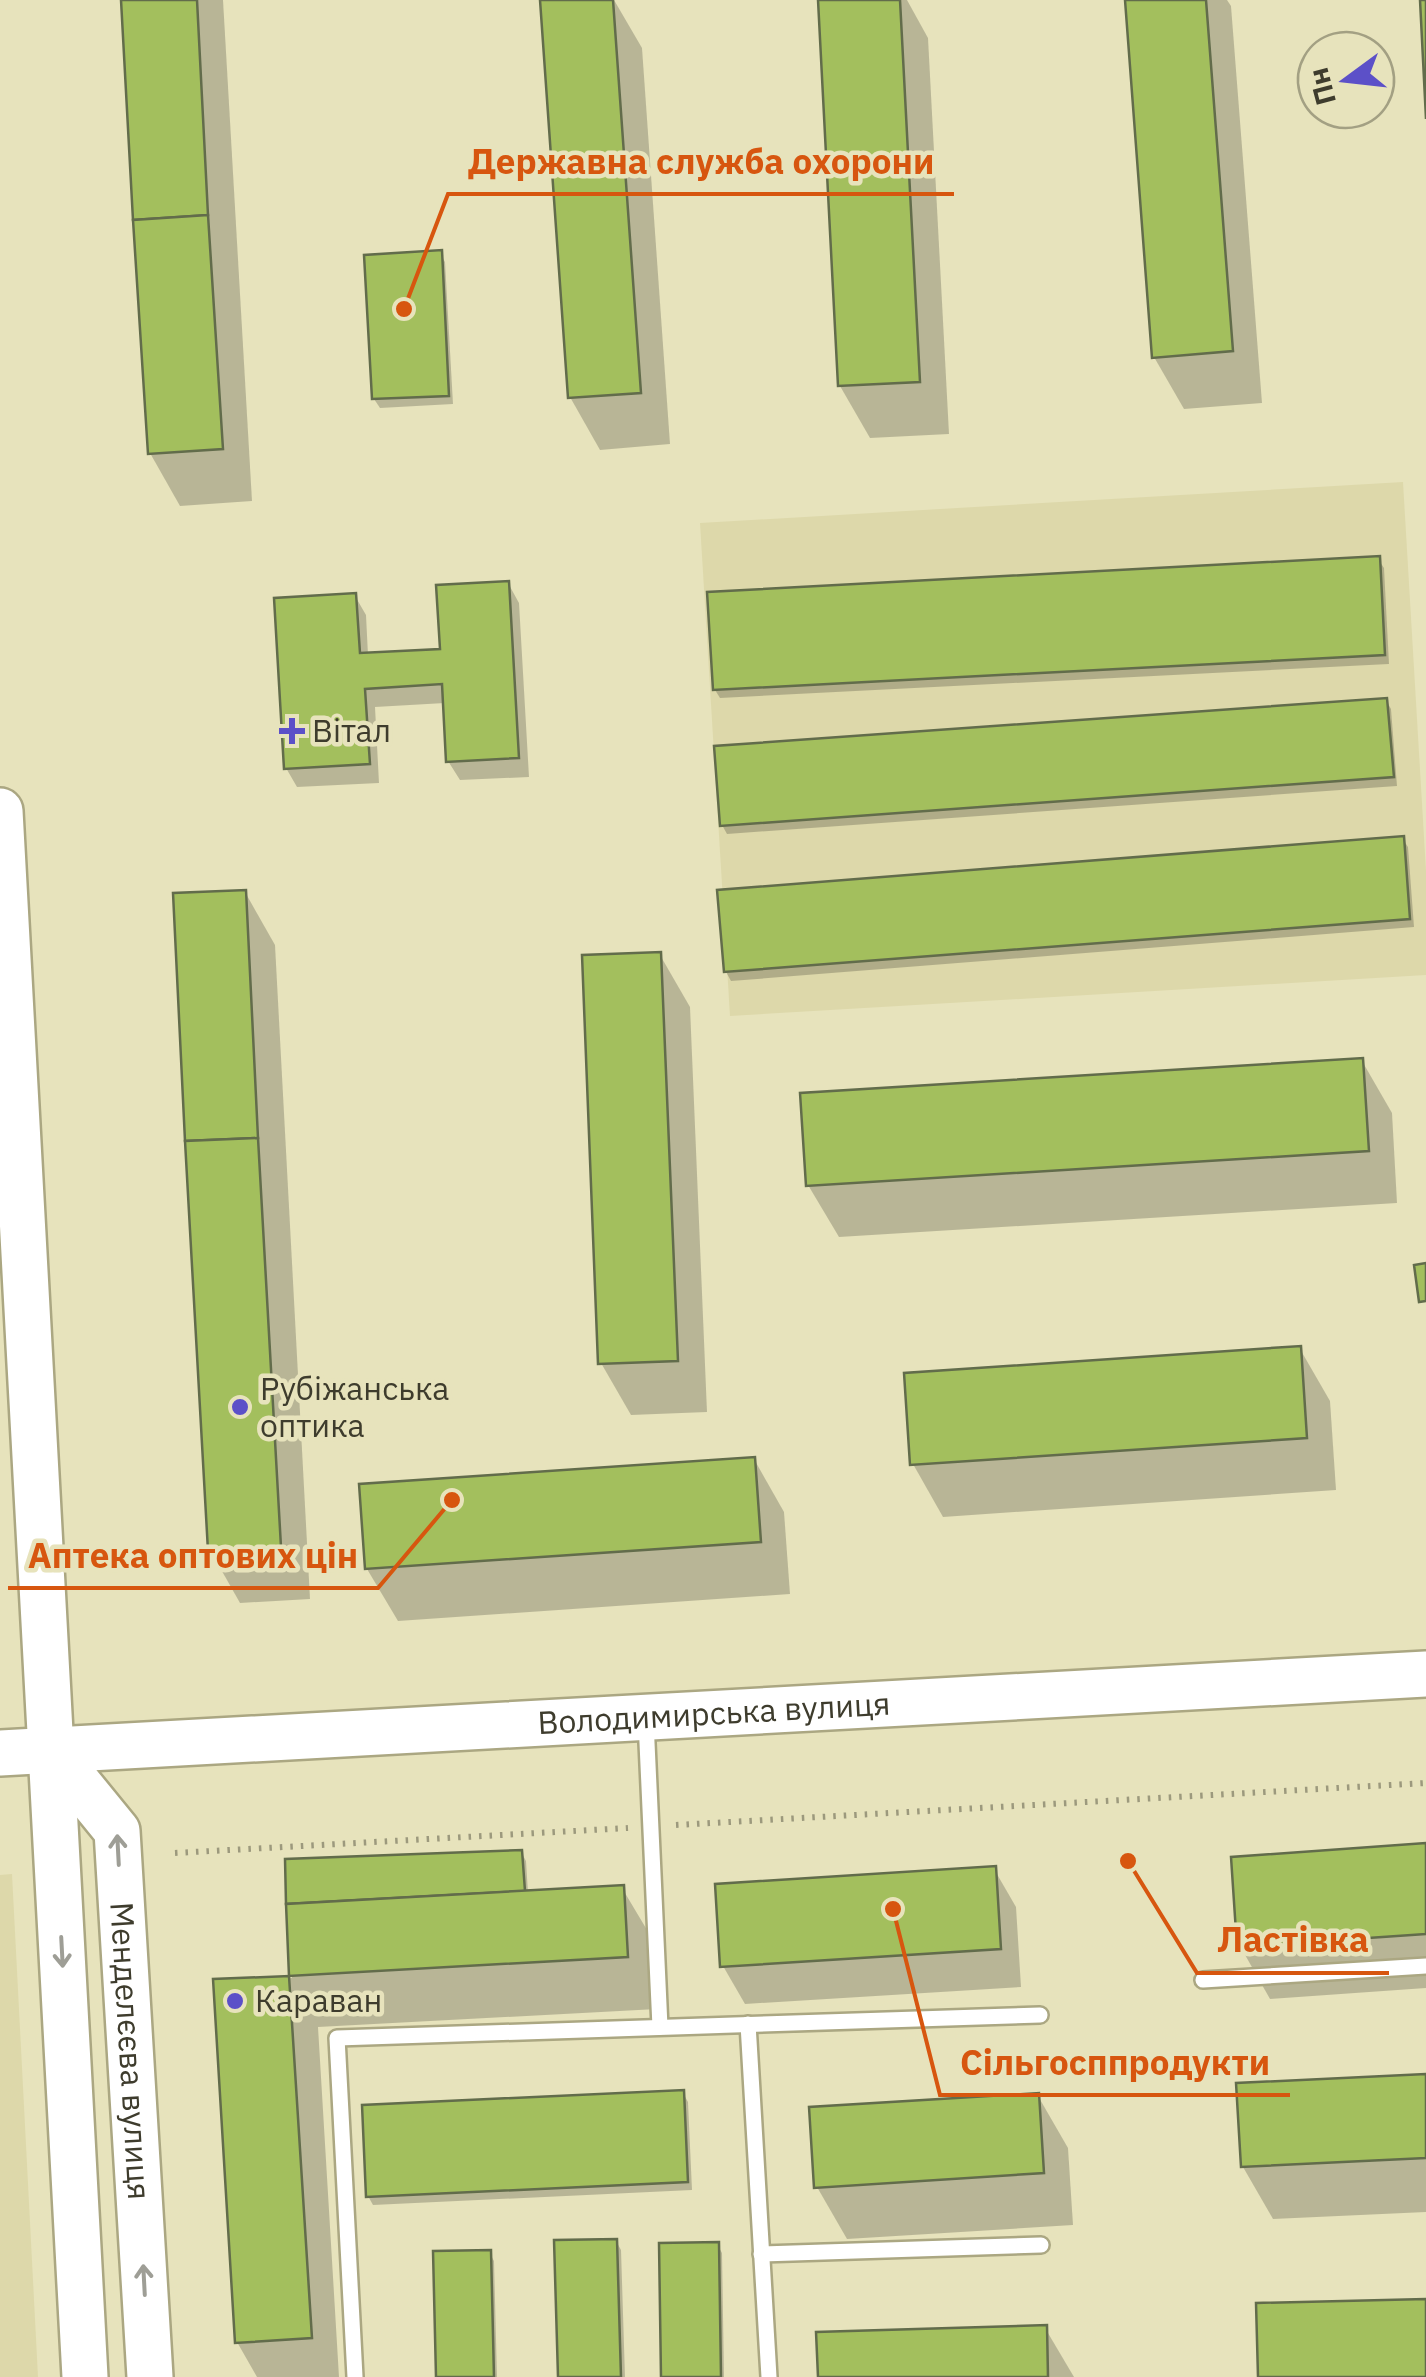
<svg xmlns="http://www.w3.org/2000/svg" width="1426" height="2377" font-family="'IBM Plex Sans',sans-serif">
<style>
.built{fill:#ddd8aa}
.shadow{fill:#0003}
.building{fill:#a3bf5d;stroke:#626c4b;stroke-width:2.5}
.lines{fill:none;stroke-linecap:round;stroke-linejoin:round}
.lane-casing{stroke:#aba782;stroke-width:20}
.secondary-casing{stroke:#aba782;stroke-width:50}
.path{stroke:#9c997d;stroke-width:6;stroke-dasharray:2.5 8;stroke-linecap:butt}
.lane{stroke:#fff;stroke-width:15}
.secondary{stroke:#fff;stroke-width:45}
.oneway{stroke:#9e9e96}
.poi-dot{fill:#5c50c8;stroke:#e7e3bc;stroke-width:4}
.labels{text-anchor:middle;stroke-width:9;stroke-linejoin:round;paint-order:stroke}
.poi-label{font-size:32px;fill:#3e3c2d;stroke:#e7e3bc;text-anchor:start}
.street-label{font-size:32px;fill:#3e3c2d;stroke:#e7e3bc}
.leader{fill:none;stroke:#d7560f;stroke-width:4}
.callout-dot{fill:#d7560f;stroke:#e7e3bc;stroke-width:4}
.callout-label{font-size:35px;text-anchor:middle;font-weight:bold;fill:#d7560f;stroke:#e7e3bc;stroke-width:9;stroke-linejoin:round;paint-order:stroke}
</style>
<rect width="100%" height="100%" fill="#e7e3bc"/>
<g class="built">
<path d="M1403,482L1426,871V975L730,1016L700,523Z"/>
<path d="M12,1874L38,2377H0V1875Z"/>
</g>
<g class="shadow">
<path d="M124,0H223L252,501L180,506L150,453Z"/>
<path d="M542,0H614L642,48L670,444L600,450L570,397Z"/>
<path d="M820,0H907L928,38L949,434L870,438L840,386Z"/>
<path d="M1127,0H1227L1231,6L1262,403L1184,409L1154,357Z"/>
<path d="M440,253L445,262L453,404L380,408L374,399Z"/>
<path d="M1378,559L1384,568L1389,664L720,698L715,690Z"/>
<path d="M508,583L519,603L529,777L460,780L448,761L445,703L375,707L379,783L297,787L286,768L355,596L366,615L368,655L442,651Z"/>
<path d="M1386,700L1391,709L1397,786L727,834L722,825Z"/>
<path d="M1402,838L1408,847L1414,927L731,981L726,972Z"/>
<path d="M245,892L275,945L310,1599L240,1603L210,1550Z"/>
<path d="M660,955L690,1007L707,1412L631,1415L601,1363Z"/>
<path d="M1362,1061L1392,1113L1397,1203L839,1237L808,1185Z"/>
<path d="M1300,1349L1330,1401L1336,1490L943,1517L913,1464Z"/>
<path d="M754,1459L784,1512L790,1594L398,1621L367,1569Z"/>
<path d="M1426,1846V1988L1270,1999L1240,1946Z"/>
<path d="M521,1852L526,1861L528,1893L622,1888L653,1940L657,2009L318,2027L339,2377H257L237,2342L216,1981L292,1978L288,1904Z"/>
<path d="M994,1869L1016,1907L1021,1987L745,2004L723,1966Z"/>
<path d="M1426,2076V2212L1273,2219L1243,2167Z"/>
<path d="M683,2093L688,2102L692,2190L373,2205L368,2196Z"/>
<path d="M1038,2096L1068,2148L1073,2225L847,2239L817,2187Z"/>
<path d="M616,2241L621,2250L625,2377H561Z"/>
<path d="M717,2244L722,2253L724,2377H663Z"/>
<path d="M489,2252L494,2261L497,2377H439Z"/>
<path d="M1045,2328L1074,2377H821Z"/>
</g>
<g class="building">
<path d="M121,0H197L208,215L133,220Z"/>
<path d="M540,0H613L641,393L568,398Z"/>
<path d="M818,0H900L920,382L838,386Z"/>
<path d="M1125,0H1206L1233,351L1152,358Z"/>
<path d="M1420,0H1426V119Z"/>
<path d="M208,215L223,449L148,454L133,220Z"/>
<path d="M442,250L449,396L372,399L364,255Z"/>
<path d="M1380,556L1385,655L713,690L707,592Z"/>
<path d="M509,581L519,758L446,762L442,684L365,689L370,764L284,769L274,598L356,593L360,653L440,649L436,585Z"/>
<path d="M1387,698L1394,777L720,826L714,746Z"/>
<path d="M1404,836L1410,919L724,972L717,890Z"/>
<path d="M246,890L258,1138L185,1141L173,893Z"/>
<path d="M661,952L678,1361L598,1364L582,955Z"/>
<path d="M1363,1058L1369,1151L806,1186L800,1093Z"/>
<path d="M258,1138L281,1547L208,1551L185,1141Z"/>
<path d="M1426,1263V1301L1419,1302L1414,1265Z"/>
<path d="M1301,1346L1307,1438L910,1465L904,1373Z"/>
<path d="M755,1457L761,1542L365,1569L359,1484Z"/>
<path d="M1426,1843V1934L1237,1947L1231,1857Z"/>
<path d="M522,1850L525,1891L286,1904L285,1859Z"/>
<path d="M996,1866L1001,1949L720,1967L715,1884Z"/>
<path d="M624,1885L628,1957L289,1976L286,1904Z"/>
<path d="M289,1976L312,2338L235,2343L213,1979Z"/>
<path d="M1426,2074V2158L1241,2167L1236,2083Z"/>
<path d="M684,2090L688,2182L366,2197L362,2105Z"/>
<path d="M1039,2093L1044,2173L814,2188L809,2107Z"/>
<path d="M617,2239L621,2377H558L554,2240Z"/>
<path d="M719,2242L721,2377H661L659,2243Z"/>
<path d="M491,2250L494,2377H436L433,2251Z"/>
<path d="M1426,2299V2377H1258L1256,2303Z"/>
<path d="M1047,2325L1048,2377H818L816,2332Z"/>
</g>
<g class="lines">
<g class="lane-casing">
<g id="lane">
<path d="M646,1721L660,2027"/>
<path d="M1203,1980L1426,1966"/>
<path d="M748,2024L769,2377"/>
<path d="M761,2254L1041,2245"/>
<path d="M355,2377L337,2038L1040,2015"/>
</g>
</g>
<g class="secondary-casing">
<g id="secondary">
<path d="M0,811L85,2377"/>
<path id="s1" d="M51,1750L117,1831L150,2377"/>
<path id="s2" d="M0,1753L1426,1674"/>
</g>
</g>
<g class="path">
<path d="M676,1825L1426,1783"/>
<path d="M175,1853L628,1828"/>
</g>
<use href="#lane" class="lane"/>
<use href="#secondary" class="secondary"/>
</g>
<defs><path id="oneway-shaft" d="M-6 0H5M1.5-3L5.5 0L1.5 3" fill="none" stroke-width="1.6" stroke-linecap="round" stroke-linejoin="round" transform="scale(2.5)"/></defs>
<g class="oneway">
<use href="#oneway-shaft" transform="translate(118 1850) rotate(-93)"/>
<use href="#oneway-shaft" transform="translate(62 1952) rotate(87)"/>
<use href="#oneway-shaft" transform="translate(144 2280) rotate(-93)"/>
</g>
<g class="poi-dot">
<path d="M287 716h10v10h10v10h-10v10h-10v-10h-10v-10h10z"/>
<circle cx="240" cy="1407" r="10"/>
<circle cx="235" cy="2001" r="10"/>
</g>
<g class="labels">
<g class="poi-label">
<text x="312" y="742">Вітал</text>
<text x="260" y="1400">Рубіжанська<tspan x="260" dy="37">оптика</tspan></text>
<text x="255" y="2012">Караван</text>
</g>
<g class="street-label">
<text dy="11" stroke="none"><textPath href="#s2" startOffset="715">Володимирська вулиця</textPath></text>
<text dy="11" stroke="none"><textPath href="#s1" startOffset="325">Менделєєва вулиця</textPath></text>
</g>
</g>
<path class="leader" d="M404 309L448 194H954M452 1500L378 1588H8M1128 1861L1197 1973H1389M893 1909L940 2095H1290"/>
<g class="callout-dot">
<circle cx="404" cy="309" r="10"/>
<circle cx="452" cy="1500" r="10"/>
<circle cx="1128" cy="1861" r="10"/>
<circle cx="893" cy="1909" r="10"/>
</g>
<g class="callout-label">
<text x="701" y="174">Державна служба охорони</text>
<text x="193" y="1568">Аптека оптових цін</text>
<text x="1293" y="1952">Ластівка</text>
<text x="1115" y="2075">Сільгосппродукти</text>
</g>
<g transform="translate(1346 80) rotate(255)"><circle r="48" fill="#e7e3bc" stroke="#a3a083" stroke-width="2.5"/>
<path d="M0-8L18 38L0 25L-18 38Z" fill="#5c50c8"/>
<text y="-15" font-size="28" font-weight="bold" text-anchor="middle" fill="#3e3c2d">Пн</text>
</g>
</svg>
